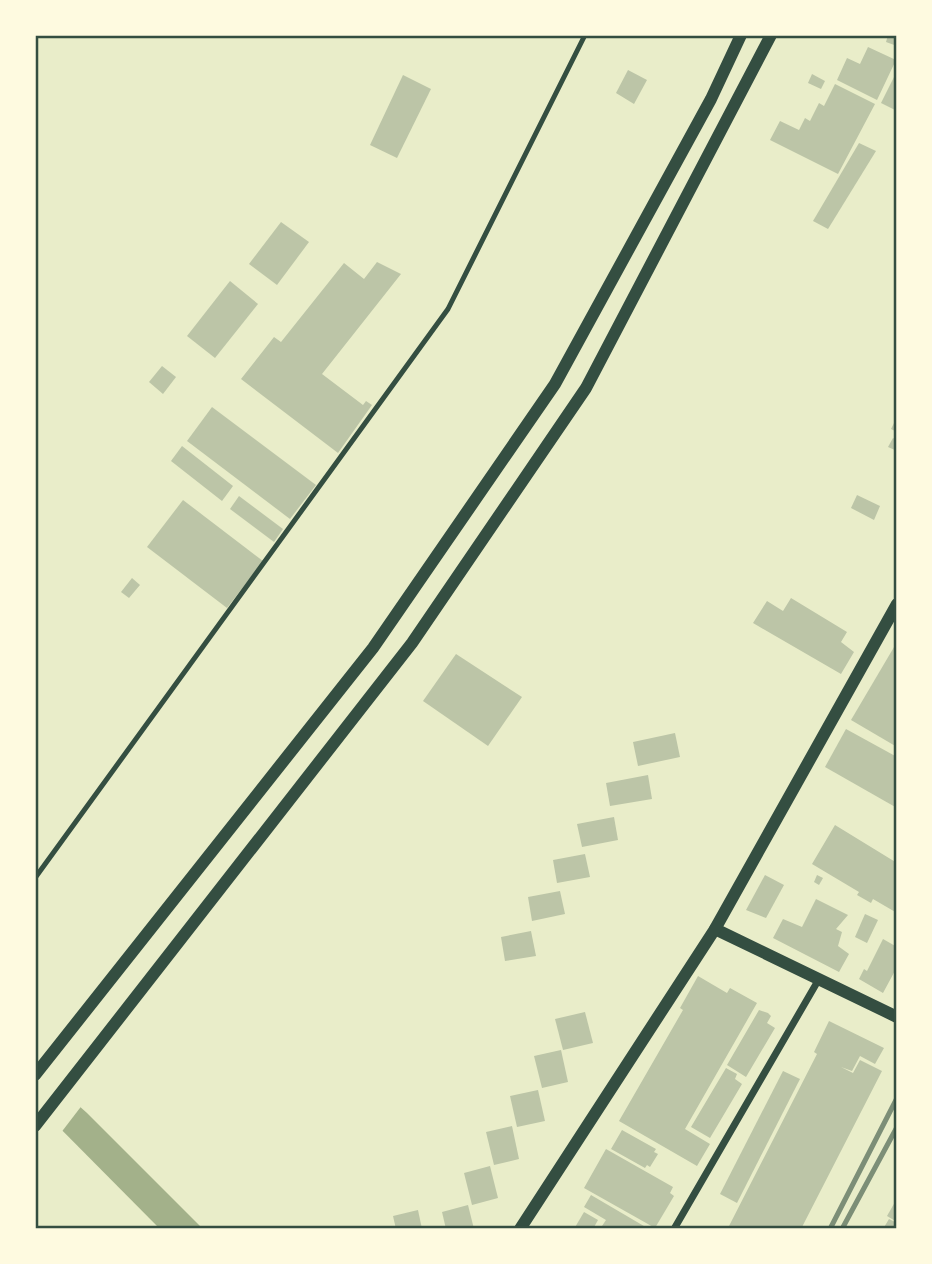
<svg xmlns="http://www.w3.org/2000/svg" width="932" height="1264" font-family="Roboto,sans-serif">
<style>
.water{fill:#a3b18a}
.pier{fill:#e9edc9}
.building{fill:#bcc5a7}
.lines{fill:none;stroke-linecap:round;stroke-linejoin:round}
.service{stroke:#344e41;stroke-width:5}
.minor{stroke:#344e41;stroke-width:7}
.tertiary{stroke:#344e41;stroke-width:12}
.rail{stroke:#7c8e77;stroke-width:5}
.neatline{fill:none;stroke:#344e41;stroke-width:2.5}
</style>
<rect width="100%" height="100%" fill="#e9edc9"/>
<path class="water" d="M35,1067L87,1113L203,1229H160L35,1103Z"/>
<path class="pier" d="M35,1063L83,1104L60,1134L35,1108Z"/>
<g class="building">
<path d="M888,35L897,36V46L886,42Z"/>
<path d="M868,47L896,60L877,100L837,80L847,58L860,64Z"/>
<path d="M628,70L647,80L634,104L616,93Z"/>
<path d="M897,71V111L881,103Z"/>
<path d="M812,74L825,81L821,89L808,83Z"/>
<path d="M403,75L431,89L397,158L370,145Z"/>
<path d="M835,84L875,104L838,174L770,140L780,121L799,130L805,118L810,121L819,103L824,106Z"/>
<path d="M859,143L876,151L828,229L813,221Z"/>
<path d="M281,222L309,242L277,285L249,264Z"/>
<path d="M377,262L401,274L322,374L363,405L366,401L372,405L338,453L241,379L274,337L281,342L344,263L364,279Z"/>
<path d="M230,281L258,304L215,358L187,336Z"/>
<path d="M162,366L176,377L163,394L149,382Z"/>
<path d="M212,407L316,485L290,519L187,441Z"/>
<path d="M897,417V432L891,429Z"/>
<path d="M893,438L897,440V451L888,447Z"/>
<path d="M182,446L233,486L222,501L171,461Z"/>
<path d="M857,495L880,506L874,520L851,508Z"/>
<path d="M239,496L283,529L274,542L230,509Z"/>
<path d="M183,500L263,561L227,608L147,547Z"/>
<path d="M132,578L140,585L129,598L121,592Z"/>
<path d="M791,598L847,632L841,642L854,652L841,674L753,623L767,601L783,611Z"/>
<path d="M897,642V747L851,720Z"/>
<path d="M456,654L522,697L488,746L423,701Z"/>
<path d="M846,729L897,757V808L825,767Z"/>
<path d="M675,733L680,757L638,766L633,742Z"/>
<path d="M648,775L652,799L610,806L606,783Z"/>
<path d="M614,817L618,840L582,847L577,824Z"/>
<path d="M835,825L897,863V913L873,899L871,903L857,895L859,892L812,864Z"/>
<path d="M585,854L590,877L557,883L553,860Z"/>
<path d="M765,875L784,885L766,918L746,910Z"/>
<path d="M817,875L823,878L819,885L814,882Z"/>
<path d="M560,891L565,914L532,921L528,897Z"/>
<path d="M816,899L848,915L836,929L842,932L838,946L849,954L839,972L773,938L783,919L802,927Z"/>
<path d="M865,914L878,920L867,943L855,937Z"/>
<path d="M531,931L536,956L505,961L501,937Z"/>
<path d="M883,939L897,947V967L883,993L859,979L864,969L867,971Z"/>
<path d="M698,976L727,993L730,988L757,1003L685,1129L710,1144L697,1166L619,1121L683,1010L680,1008Z"/>
<path d="M759,1010L768,1013L771,1016L767,1023L775,1028L746,1077L727,1065Z"/>
<path d="M585,1012L593,1043L563,1050L555,1019Z"/>
<path d="M829,1021L884,1048L875,1064L860,1056L852,1071L841,1067L853,1073L860,1060L882,1071L801,1229H736L729,1226L817,1054L814,1052Z"/>
<path d="M561,1050L568,1082L542,1088L534,1056Z"/>
<path d="M726,1068L737,1074L735,1079L742,1084L710,1138L691,1127Z"/>
<path d="M783,1071L800,1079L737,1203L720,1194Z"/>
<path d="M538,1090L545,1121L517,1127L510,1096Z"/>
<path d="M512,1126L519,1159L494,1165L486,1132Z"/>
<path d="M622,1130L656,1149L654,1152L658,1154L650,1167L647,1165L645,1168L611,1149Z"/>
<path d="M606,1149L673,1187L670,1193L674,1196L655,1228L584,1188Z"/>
<path d="M490,1166L498,1198L472,1205L464,1173Z"/>
<path d="M591,1195L649,1229H600L606,1220L584,1207Z"/>
<path d="M895,1202L897,1203V1222L887,1216Z"/>
<path d="M468,1205L474,1229H446L442,1212Z"/>
<path d="M418,1210L422,1229H396L393,1216Z"/>
<path d="M584,1212L598,1220L593,1229H574Z"/>
<path d="M889,1219L897,1223V1229H883Z"/>
</g>
<g class="lines">
<path class="service" d="M35,878L448,309L585,35"/>
<path class="minor" d="M674,1229L819,979"/>
<g class="tertiary">
<path d="M715,929L897,1017"/>
<path d="M35,1075L373,648L555,384L711,99L741,35"/>
<path d="M35,1126L412,643L586,388L771,35"/>
<path d="M520,1229L715,929L897,604"/>
</g>
<g class="rail">
<path d="M830,1229L897,1098"/>
<path d="M842,1229L897,1127"/>
</g>
</g>
<rect width="932" height="1264" fill="none" stroke="#fefae0" stroke-width="74"/>
<rect x="37" y="37" width="858" height="1190" class="neatline"/>
</svg>
